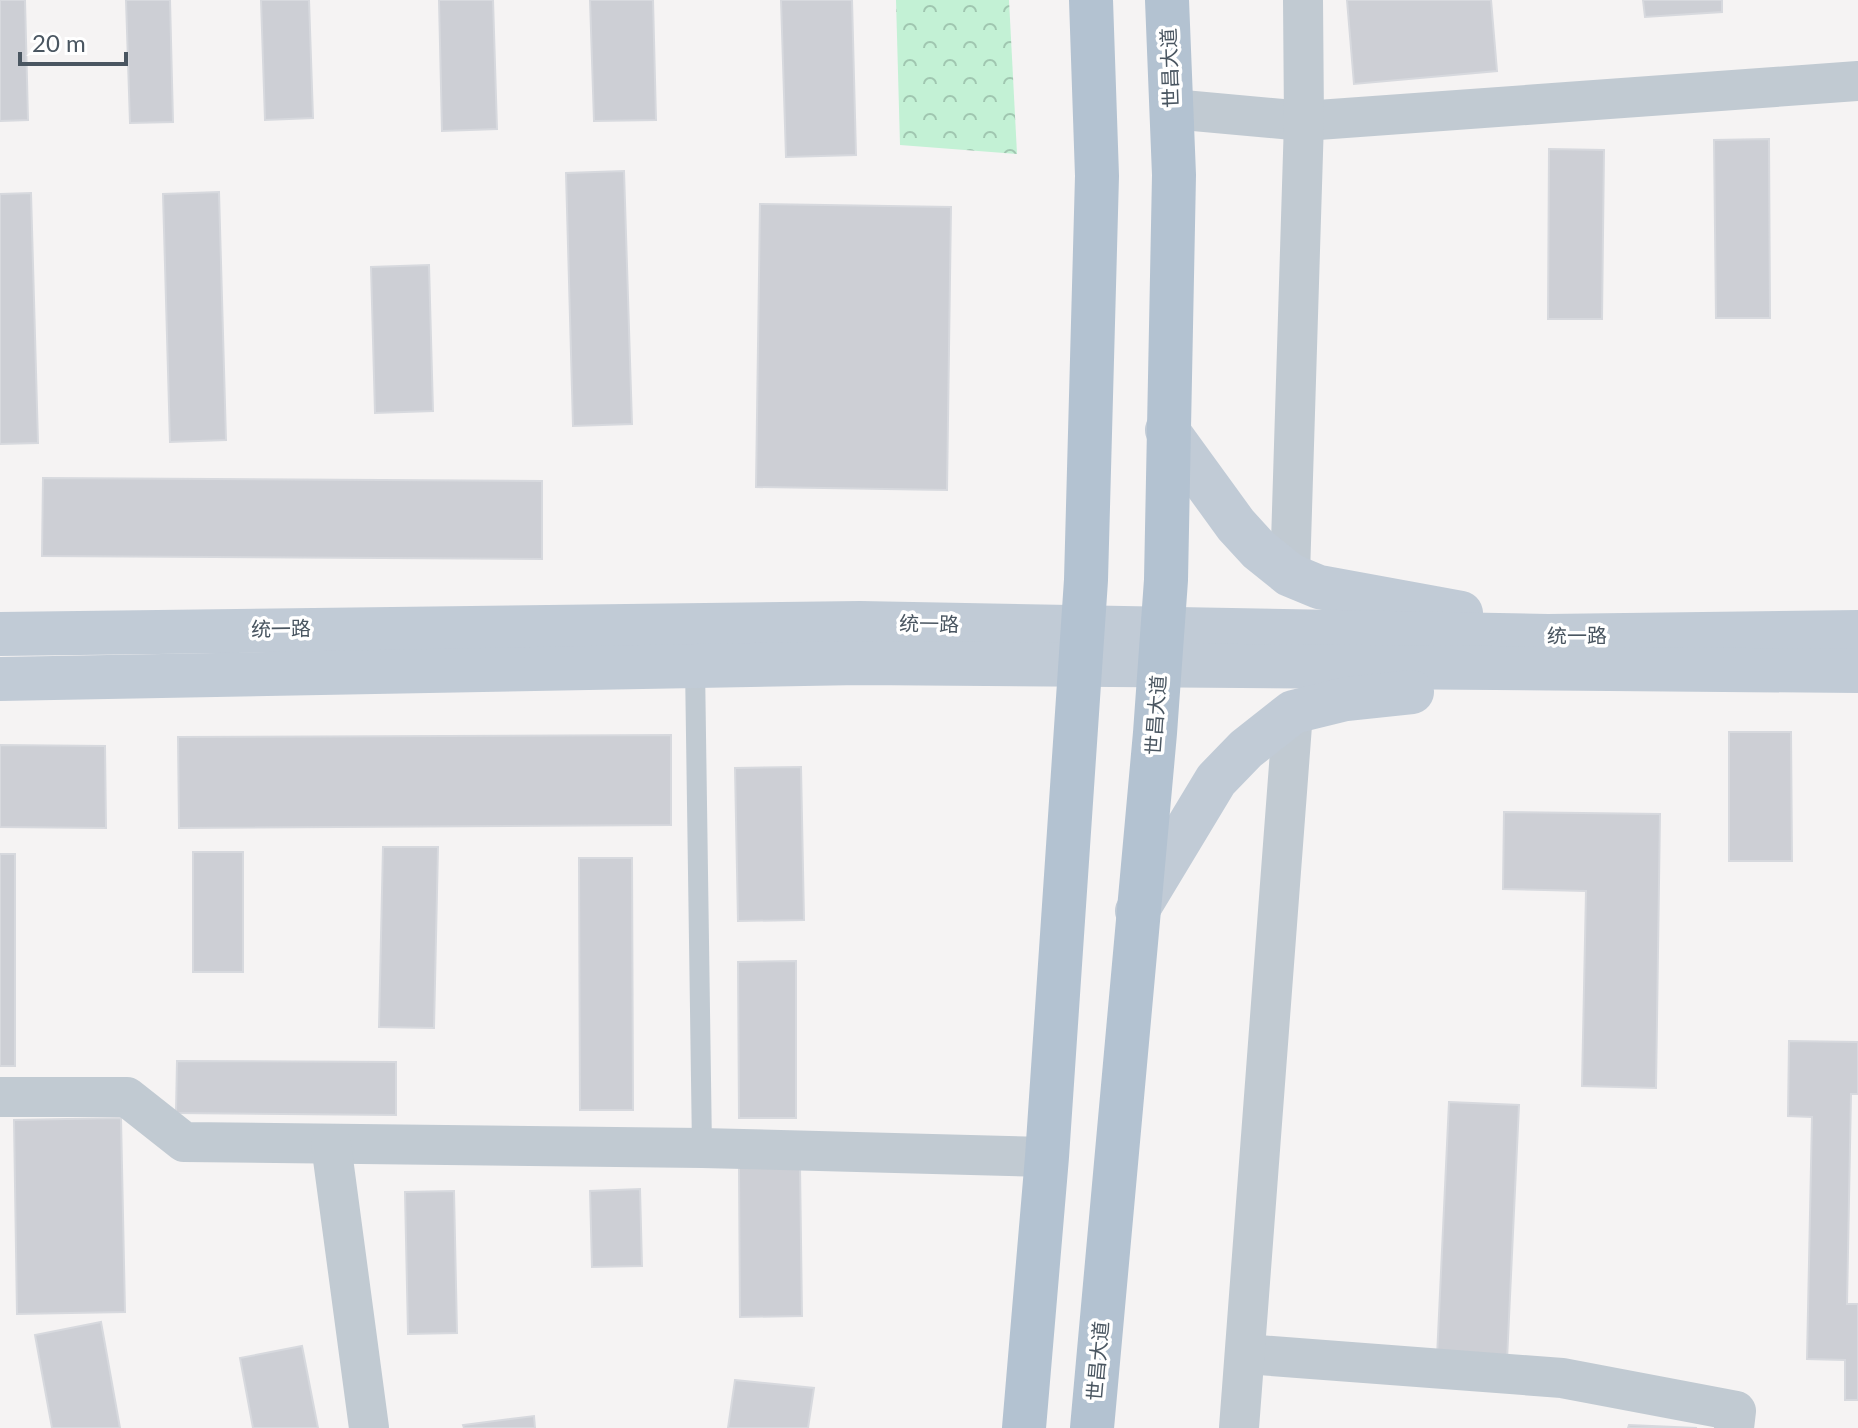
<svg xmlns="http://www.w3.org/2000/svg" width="1858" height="1428" font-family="Lato,'Noto Sans SC',sans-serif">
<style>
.forest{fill:url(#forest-crowns)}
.building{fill:#cdcfd5;stroke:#d7d9de;stroke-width:2}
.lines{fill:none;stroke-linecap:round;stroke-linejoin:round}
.service{stroke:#c1cad2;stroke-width:20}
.minor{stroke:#c1cad2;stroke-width:40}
.secondary{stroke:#c1cbd6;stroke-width:44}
.primary{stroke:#b3c2d1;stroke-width:44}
.labels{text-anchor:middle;stroke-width:7;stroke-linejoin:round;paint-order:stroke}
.street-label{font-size:20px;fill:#4a5661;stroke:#fff}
</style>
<defs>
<pattern id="forest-crowns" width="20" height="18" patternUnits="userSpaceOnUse" patternTransform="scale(2)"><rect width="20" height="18" fill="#c3f1d5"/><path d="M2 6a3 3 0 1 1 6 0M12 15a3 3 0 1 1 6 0" fill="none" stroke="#a0c6b0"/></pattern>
</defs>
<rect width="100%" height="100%" fill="#f5f3f3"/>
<path class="forest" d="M896,0H1009L1017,154L900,145Z"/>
<g class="building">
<path d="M0,0H25L28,120L0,121Z"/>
<path d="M126,0H170L173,122L130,123Z"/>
<path d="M261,0H309L313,118L265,120Z"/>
<path d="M439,0H493L497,129L442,131Z"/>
<path d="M590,0H653L656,120L594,121Z"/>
<path d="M781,0H852L856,155L786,157Z"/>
<path d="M1347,0H1491L1497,71L1354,84Z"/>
<path d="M1643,0H1722V12L1645,17Z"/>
<path d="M1769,139L1770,318H1716L1714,140Z"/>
<path d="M1549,149L1604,150L1602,319H1548Z"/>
<path d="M624,171L632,424L573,426L566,173Z"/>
<path d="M219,192L226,440L170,442L163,194Z"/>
<path d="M31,193L38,443L0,444V194Z"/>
<path d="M760,204L951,207L947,490L756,487Z"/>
<path d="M429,265L433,411L375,413L371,267Z"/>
<path d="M43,478L542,481V559L42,556Z"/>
<path d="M1729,732H1791L1792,861H1729Z"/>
<path d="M671,735V825L179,828L178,737Z"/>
<path d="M0,745L105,746L106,828L0,827Z"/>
<path d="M801,767L804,920L738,921L735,768Z"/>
<path d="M1504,812L1660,814L1656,1088L1582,1086L1586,891L1503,889Z"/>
<path d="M383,847H438L434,1028L379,1027Z"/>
<rect x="193" y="852" width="50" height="120"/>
<rect x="0" y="854" width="15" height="212"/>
<path d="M579,858H632L633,1110H580Z"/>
<path d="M796,961V1118H739L738,962Z"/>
<path d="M1789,1041L1858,1042V1094H1851L1847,1304H1858V1400H1845V1360L1807,1359L1812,1117L1788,1116Z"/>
<path d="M177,1061L396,1062V1115L176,1113Z"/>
<path d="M1449,1102L1519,1105L1507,1360L1437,1357Z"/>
<path d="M121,1118L125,1312L17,1314L14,1120Z"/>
<path d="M739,1167H800L802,1316L740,1317Z"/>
<path d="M640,1189L642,1266L592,1267L590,1191Z"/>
<path d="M454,1191L457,1333L408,1334L405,1192Z"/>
<path d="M101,1322L120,1428H52L35,1335Z"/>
<path d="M302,1346L318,1428H253L240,1358Z"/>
<path d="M735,1380L814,1388L808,1428H728Z"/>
<path d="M534,1416L535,1428H464L463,1425Z"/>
<path d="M1629,1425L1697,1428H1628Z"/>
</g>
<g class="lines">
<path class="service" d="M695,666L702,1148"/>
<g class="minor">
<path d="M1172,109L1304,121L1858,81"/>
<path d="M1290,575L1304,121L1303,0"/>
<path d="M0,1097H127L184,1142L702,1148L1047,1157"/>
<path d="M331,1144L369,1428"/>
<path d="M1245,1354L1562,1378L1736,1411L1734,1428"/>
<path d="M1239,1428L1293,712"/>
</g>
<g class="secondary">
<path d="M1167,430L1236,525L1259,550L1290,575L1319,587L1461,613"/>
<path d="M0,634L860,623L1548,636L1858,632"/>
<path d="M0,679L860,663L1858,671"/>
<path d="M1137,911L1216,780L1246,749L1293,712L1346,699L1412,692"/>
</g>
<g class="primary">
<path d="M1024,1428L1047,1157L1086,580L1097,176L1091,0"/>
<path d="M1092,1428L1155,733L1166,580L1174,175L1167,0"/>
</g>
</g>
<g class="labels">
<g class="street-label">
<text transform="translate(1170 68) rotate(-92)" y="7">世昌大道</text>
<text transform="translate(929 624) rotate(1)" y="7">统一路</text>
<text transform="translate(281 629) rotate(-1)" y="7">统一路</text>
<text x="1577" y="643">统一路</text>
<text transform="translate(1156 715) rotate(-86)" y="7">世昌大道</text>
<text transform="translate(1098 1361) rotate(-85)" y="7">世昌大道</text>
</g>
</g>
<path d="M20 52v12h106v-12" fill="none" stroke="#4a5661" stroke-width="4"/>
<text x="32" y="52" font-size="24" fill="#4a5661" stroke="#ffffff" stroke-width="6" paint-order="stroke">20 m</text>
</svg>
